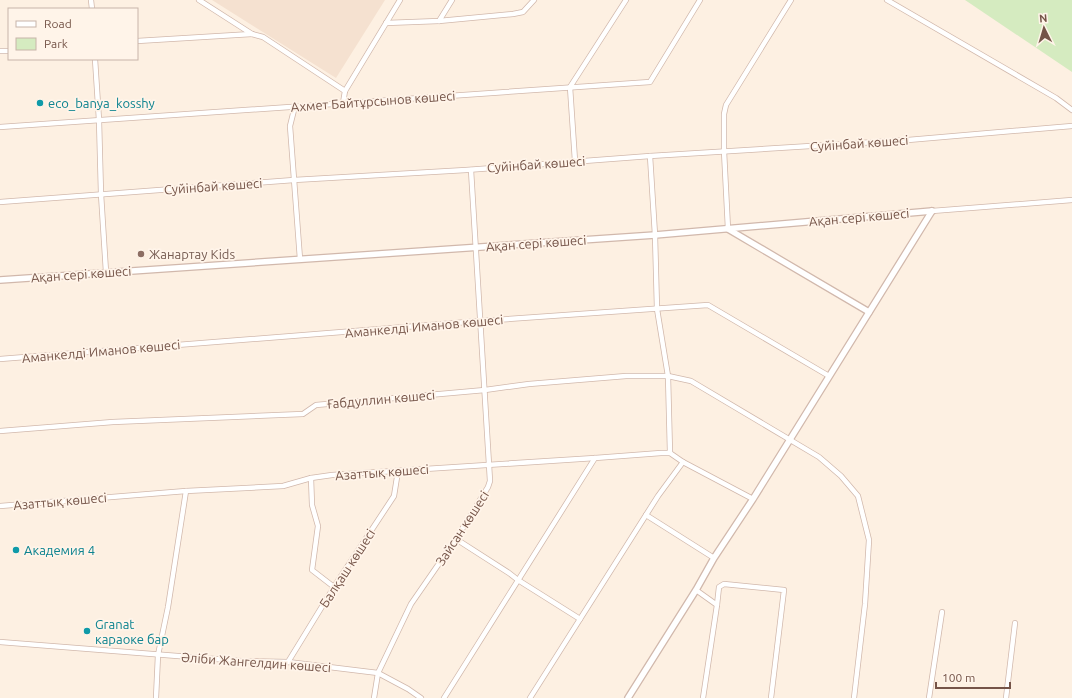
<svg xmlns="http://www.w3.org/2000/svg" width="1072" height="698" font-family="Ubuntu,sans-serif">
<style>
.residential{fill:#f5e1d0}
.green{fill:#d5ebc0}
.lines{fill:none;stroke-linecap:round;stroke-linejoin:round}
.minor-casing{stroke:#d1b8ac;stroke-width:6}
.tertiary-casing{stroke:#d1b8ac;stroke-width:8}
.minor{stroke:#fff;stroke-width:4.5}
.tertiary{stroke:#fff;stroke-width:5.5}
.culture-dot{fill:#0f9aa8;stroke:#fff4e9;stroke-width:1.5}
.education-dot{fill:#8d6e63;stroke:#fff4e9;stroke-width:1.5}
.labels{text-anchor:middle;stroke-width:3.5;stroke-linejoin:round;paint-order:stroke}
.street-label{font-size:13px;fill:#755448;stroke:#fff4e9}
.culture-label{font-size:13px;fill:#0d838f;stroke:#fff4e9;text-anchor:start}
.education-label{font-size:13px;fill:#785e54;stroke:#fff4e9;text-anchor:start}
</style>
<rect width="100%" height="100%" fill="#fdf0e2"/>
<path class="residential" d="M212,0H385L336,78Z"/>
<path class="green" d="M965,0H1072V72Z"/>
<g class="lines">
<g class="minor-casing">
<g id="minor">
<path d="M91,0L92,9"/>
<path d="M199,0L252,34L263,37L345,91L343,103"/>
<path d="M887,0L1056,98L1072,110"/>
<path d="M439,21L452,0"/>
<path d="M386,23L439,21L513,14L523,12L534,0"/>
<path d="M137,41L252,34"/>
<path d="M0,51H9"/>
<path d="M95,59L99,120L101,194L106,272"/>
<path d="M345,91L400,0"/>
<path d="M295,106L290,126L300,259"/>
<path d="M0,127L650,82L700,0"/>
<path d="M650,156L655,235L657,309L668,376L670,453"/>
<path d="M575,161L570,87L626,0"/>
<path d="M0,202L294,180L466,170L650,156L908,140L1072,126"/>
<path d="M932,211L1072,200"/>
<path d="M728,229L724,151V114L726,105L791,0"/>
<path d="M0,359L480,321L708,305L829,376"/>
<path d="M0,431L113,422L303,414L316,405L485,390L529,384L626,376H668L691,381L819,457L841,476L858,496L869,540L865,604L854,698"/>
<path d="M311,478L312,505L318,526L312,570L334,587"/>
<path d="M0,506L186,491L283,486L311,478L332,475L595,458L661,453H670L683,462L753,499"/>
<path d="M646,515L714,558"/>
<path d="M456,539L509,573L518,580L580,619"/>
<path d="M696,590L717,605L703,698"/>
<path d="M717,605L719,587L724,584L784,590L771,698"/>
<path d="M0,642L241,661L288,662L378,673L408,689L421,698"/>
<path d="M288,662L334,587L394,496L398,471"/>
<path d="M156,698L158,655L168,607L186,491"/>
<path d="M374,698L378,673L411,604L456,539L488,487L490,481L471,170"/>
<path d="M444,698L595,458"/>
<path d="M530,698L658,496L683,462"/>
<path d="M929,698L942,612"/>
<path d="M1006,698L1015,623"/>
</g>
</g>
<g class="tertiary-casing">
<g id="tertiary">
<path d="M728,229L869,312"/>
<path d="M0,280L655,235L932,211"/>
<path d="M628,698L696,590L714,558L753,499L932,211"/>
</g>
</g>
<use href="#minor" class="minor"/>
<use href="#tertiary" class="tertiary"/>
</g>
<g class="culture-dot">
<circle cx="40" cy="103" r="4"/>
<circle cx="16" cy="550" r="4"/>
<circle cx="87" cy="631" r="4"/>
</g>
<circle class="education-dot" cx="141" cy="254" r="4"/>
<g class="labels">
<g class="street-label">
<text transform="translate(373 101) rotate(-4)" y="5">Ахмет Байтұрсынов көшесі</text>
<text transform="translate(859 143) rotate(-4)" y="5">Суйінбай көшесі</text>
<text transform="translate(536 164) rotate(-4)" y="5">Суйінбай көшесі</text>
<text transform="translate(213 186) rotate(-4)" y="5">Суйінбай көшесі</text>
<text transform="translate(859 217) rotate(-5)" y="5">Ақан сері көшесі</text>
<text transform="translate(536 243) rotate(-4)" y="5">Ақан сері көшесі</text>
<text transform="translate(81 274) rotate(-4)" y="5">Ақан сері көшесі</text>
<text transform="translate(424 326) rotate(-5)" y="5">Аманкелді Иманов көшесі</text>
<text transform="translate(101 351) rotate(-5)" y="5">Аманкелді Иманов көшесі</text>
<text transform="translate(381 399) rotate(-5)" y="5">Ғабдуллин көшесі</text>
<text transform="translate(382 472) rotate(-4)" y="5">Азаттық көшесі</text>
<text transform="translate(60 501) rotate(-5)" y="5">Азаттық көшесі</text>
<text transform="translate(462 528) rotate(-57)" y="5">Зайсан көшесі</text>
<text transform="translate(347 568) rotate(-57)" y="5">Балқаш көшесі</text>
<text transform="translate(256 662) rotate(4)" y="5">Әліби Жангелдин көшесі</text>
</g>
<g class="culture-label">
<text x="48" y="108">eco_banya_kosshy</text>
<text x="24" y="555">Академия 4</text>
<text x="95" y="629">Granat<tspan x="95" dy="15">караоке бар</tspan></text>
</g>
<g class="education-label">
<text x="149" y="259">Жанартау Kids</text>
</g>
</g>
<rect x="8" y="8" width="130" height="52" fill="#fff4e9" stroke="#c8b4a9"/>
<rect x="16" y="21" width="20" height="6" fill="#ffffff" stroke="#c8b4a9"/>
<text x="44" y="28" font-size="12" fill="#755448">Road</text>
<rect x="16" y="38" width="20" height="12" fill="#d5ebc0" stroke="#c8b4a9"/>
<text x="44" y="48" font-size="12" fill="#755448">Park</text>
<g transform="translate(1044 28) rotate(355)" stroke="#fff4e9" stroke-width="3" paint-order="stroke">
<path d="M0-3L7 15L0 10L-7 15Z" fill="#755448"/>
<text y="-6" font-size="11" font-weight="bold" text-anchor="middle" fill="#755448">N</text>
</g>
<path d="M936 682v6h74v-6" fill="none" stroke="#755448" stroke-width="2"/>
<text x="942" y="682" font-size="12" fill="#755448" stroke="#fff4e9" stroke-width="3" paint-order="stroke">100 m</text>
</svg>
